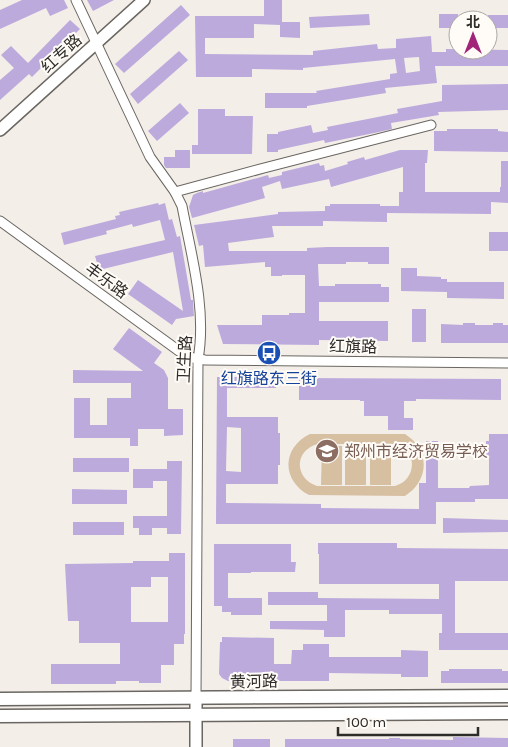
<svg xmlns="http://www.w3.org/2000/svg" width="508" height="747" font-family="Karla,'Noto Sans SC',sans-serif">
<style>
.pitch{fill:#d7bfa2;fill-rule:evenodd}
.building{fill:#bcaadd;fill-rule:evenodd}
.lines{fill:none;stroke-linecap:round;stroke-linejoin:round}
.minor-casing{stroke:#6a6661;stroke-width:11}
.tertiary-casing{stroke:#6a6661;stroke-width:14}
.secondary-casing{stroke:#6a6661;stroke-width:15}
.minor{stroke:#fff;stroke-width:9}
.tertiary{stroke:#fff;stroke-width:11}
.secondary{stroke:#fff;stroke-width:12}
.labels{text-anchor:middle;stroke-width:4;stroke-linejoin:round;paint-order:stroke}
.street-label{font-size:16px;fill:#2e2c29;stroke:#fffcf8}
.transit-label{font-size:16px;fill:#164399;stroke:#fffcf8}
.education-label{font-size:16px;fill:#785e54;stroke:#fffcf8;text-anchor:start}
</style>
<rect width="100%" height="100%" fill="#f3eee8"/>
<g class="pitch">
<path d="M310,434H405C430,450 430,480 405,496L309,495C282,481 281,448 310,434ZM318,444H396C418,450 417,480 395,486H317C294,478 294,450 318,444Z"/>
<path d="M322,445L342,446V485H321Z"/>
<path d="M345,445L366,446V485H345Z"/>
<path d="M370,445L391,446V485H370Z"/>
</g>
<g class="building">
<path d="M22,0H64L68,8L50,16L46,8L0,29V10Z"/>
<path d="M87,0H114L93,11Z"/>
<path d="M264,0H282V22H300V38L280,37V25L254,24V38H205V54L313,55V51L377,44L378,49L396,48V39L431,36L432,52H446V49L508,50V66H435L437,83L385,88L386,93L307,106V108H265V93H317L316,91L390,79V74L397,73L395,59L303,68V70L252,69V77H196L195,16H264ZM419,57L420,71L406,73L404,58Z"/>
<path d="M181,5L190,15L124,73L115,64Z"/>
<path d="M369,14L370,25L310,28L309,17Z"/>
<rect x="439" y="14" width="19" height="14"/>
<rect x="488" y="15" width="20" height="13"/>
<path d="M70,20L80,29L32,77L29,74L0,100V80L14,68L1,55L11,46L28,63Z"/>
<path d="M179,51L188,60L138,104L130,94Z"/>
<path d="M508,84V110L438,112L439,115L391,123L392,129L379,132L325,143L324,140L278,150V152H267V134H278V132L311,125L313,133L328,130L327,127L398,113L397,109L442,101V85Z"/>
<path d="M180,103L189,113L157,141L148,131Z"/>
<path d="M198,109H225V116H253L252,154H192V145H198Z"/>
<path d="M447,129H498V131L508,132V152L434,151V131H447Z"/>
<path d="M175,150H190V168H166L164,165V157H175Z"/>
<path d="M400,150H428L427,163H425V192H500V187H501V161H508V203L491,202V214L387,213V222L323,221V226H272L274,237L228,243L229,251H307V248L327,247H389V264H368V262H346V264H318L319,286H335V284H381V287H389V302H319V321H388V341L319,340V345L223,344L217,325H262V315H289V313H305V275H282V276H271V267H265V262L205,267L203,245L199,246L194,225L278,214V212L325,211V206H330V204H380V206H399V192H403V167L331,187L329,179L282,189L280,181L262,187L265,198L192,218L189,207L193,195L197,193L203,191V193L268,175L269,178L282,175V172L319,163L320,166L324,165L325,171L348,164L347,162L364,157L365,160Z"/>
<path d="M158,203L159,205L165,203L169,220L172,219L177,237L180,236L191,300H193V302L194,316L176,319L172,325L128,294L138,280L183,311L173,252L99,270L95,256L165,240L160,220L133,227L132,224L106,231L107,234L64,245L61,233L116,219L115,216L120,215L119,212Z"/>
<rect x="489" y="232" width="19" height="19"/>
<path d="M401,268H417V276L441,277V279H447V282H504V299L447,298V292L401,291Z"/>
<rect x="412" y="309" width="14" height="33"/>
<path d="M463,323H475V325H493V323H503V325H508V343H441V324L463,325Z"/>
<path d="M129,328L162,352L154,363L164,370L168,378V409H183V435L164,436V429H138V446H130V438H74V398H90V425H107V398H131V383H73V370L143,371L113,349Z"/>
<path d="M217,377H276V388H227V417H278V433H280V465H278V484H226V503L321,504V508L419,509V483H426V441H438V488H469L470,486L489,485V457H486V441H489V434H508V499H475V502H436V524H216ZM227,427L241,428V472L226,471Z"/>
<path d="M299,378L501,379V400L416,399V401H404V418H413V430H388V416H364V401H360V400H299Z"/>
<rect x="73" y="458" width="56" height="14"/>
<path d="M167,461H182L181,534H167V528H152V535H139V528H133V516H167V481H153V488H133V469H167Z"/>
<path d="M72,489L127,490V504H72Z"/>
<path d="M443,518L508,520V532L443,533Z"/>
<rect x="73" y="522" width="51" height="13"/>
<path d="M318,543H397V548L508,549V581H455V633H508V650H439V633H442V614H389V610H345V637H324V630L270,629V621H327V605H268V592H318V598L439,599V584H319V554H318Z"/>
<path d="M214,544H291V562H296L295,572H251V573H228V598H262V615H231V612H222V606H214Z"/>
<path d="M169,553H185V634H184V644H174V665H161V683H139V681H116V684H51V664H120V643H79V621H68L65,564L133,563V561H169ZM151,577H168V622H131V587H151Z"/>
<path d="M222,637L274,638V664H291L292,650H303V644H329V657H401V650L428,651V677H401V674L329,673V681H228L222,678L219,674L220,642H222Z"/>
<path d="M449,669H502V671H508V683H441V671H449Z"/>
<path d="M453,737L508,738V747H285V739H389V738H400V739L453,740Z"/>
<rect x="233" y="739" width="37" height="8"/>
</g>
<g class="lines">
<g class="minor-casing">
<g id="minor">
<path d="M76,0L150,157L175,192L182,206C191,254 207,310 198,359L196,698"/>
<path d="M175,192L264,168L431,125"/>
<path d="M0,221L179,351L193,358L205,360L508,363"/>
</g>
</g>
<g class="tertiary-casing">
<g id="tertiary">
<path d="M0,130L144,0"/>
<path d="M196,698V747"/>
</g>
</g>
<g class="secondary-casing">
<g id="secondary">
<path d="M0,699C169,698 339,696 508,696"/>
<path d="M0,716L508,713"/>
</g>
</g>
<use href="#minor" class="minor"/>
<use href="#tertiary" class="tertiary"/>
<use href="#secondary" class="secondary"/>
</g>
<defs>
<g id="bus-disc" transform="scale(1.25)"><circle r="9.5" fill="#1a4fb4" stroke="#fffcf8"/><path d="M-5-6H5V4H4V6H2V4H-2V6H-4V4H-5ZM-3.5-4V0h7V-4ZM-3.5 1.2v1.5H-2V1.2ZM2 1.2v1.5H3.5V1.2Z" fill="#fff"/></g>
<g id="school-disc" transform="scale(1.25)"><circle r="9.5" fill="#8d6e63" stroke="#fffcf8"/><path d="M0-5L7-2L0 1L-7-2ZM-4 1L0 2.5L4 1V4Q0 6-4 4Z" fill="#fff"/></g>
</defs>
<g fill-rule="evenodd">
<use href="#bus-disc" x="269" y="353"/>
<use href="#school-disc" x="327" y="451"/>
</g>
<g class="labels">
<g class="street-label">
<text transform="translate(61 53) rotate(-42)" y="6">红专路</text>
<text transform="translate(107 280) rotate(36)" y="6">丰乐路</text>
<text transform="translate(353 346) rotate(1)" y="6">红旗路</text>
<text transform="translate(184 359) rotate(-87)" y="6">卫生路</text>
<text transform="translate(254 681) rotate(-1)" y="6">黄河路</text>
</g>
<g class="transit-label">
<text x="269" y="384">红旗路东三街</text>
</g>
<g class="education-label">
<text x="344" y="457">郑州市经济贸易学校</text>
</g>
</g>
<g transform="translate(473 35)"><circle r="24" fill="#fffcf8" stroke="#aba9a5"/>
<path d="M0-4L9 19L0 12L-9 19Z" fill="#a12478"/>
<text y="-8" font-size="14" font-weight="bold" text-anchor="middle" fill="#2e2c29">北</text>
</g>
<path d="M338 727v8h140v-8" fill="none" stroke="#2e2c29" stroke-width="2.5"/>
<text x="346" y="727" font-size="15" fill="#2e2c29" stroke="#fffcf8" stroke-width="4" paint-order="stroke">100 m</text>
</svg>
